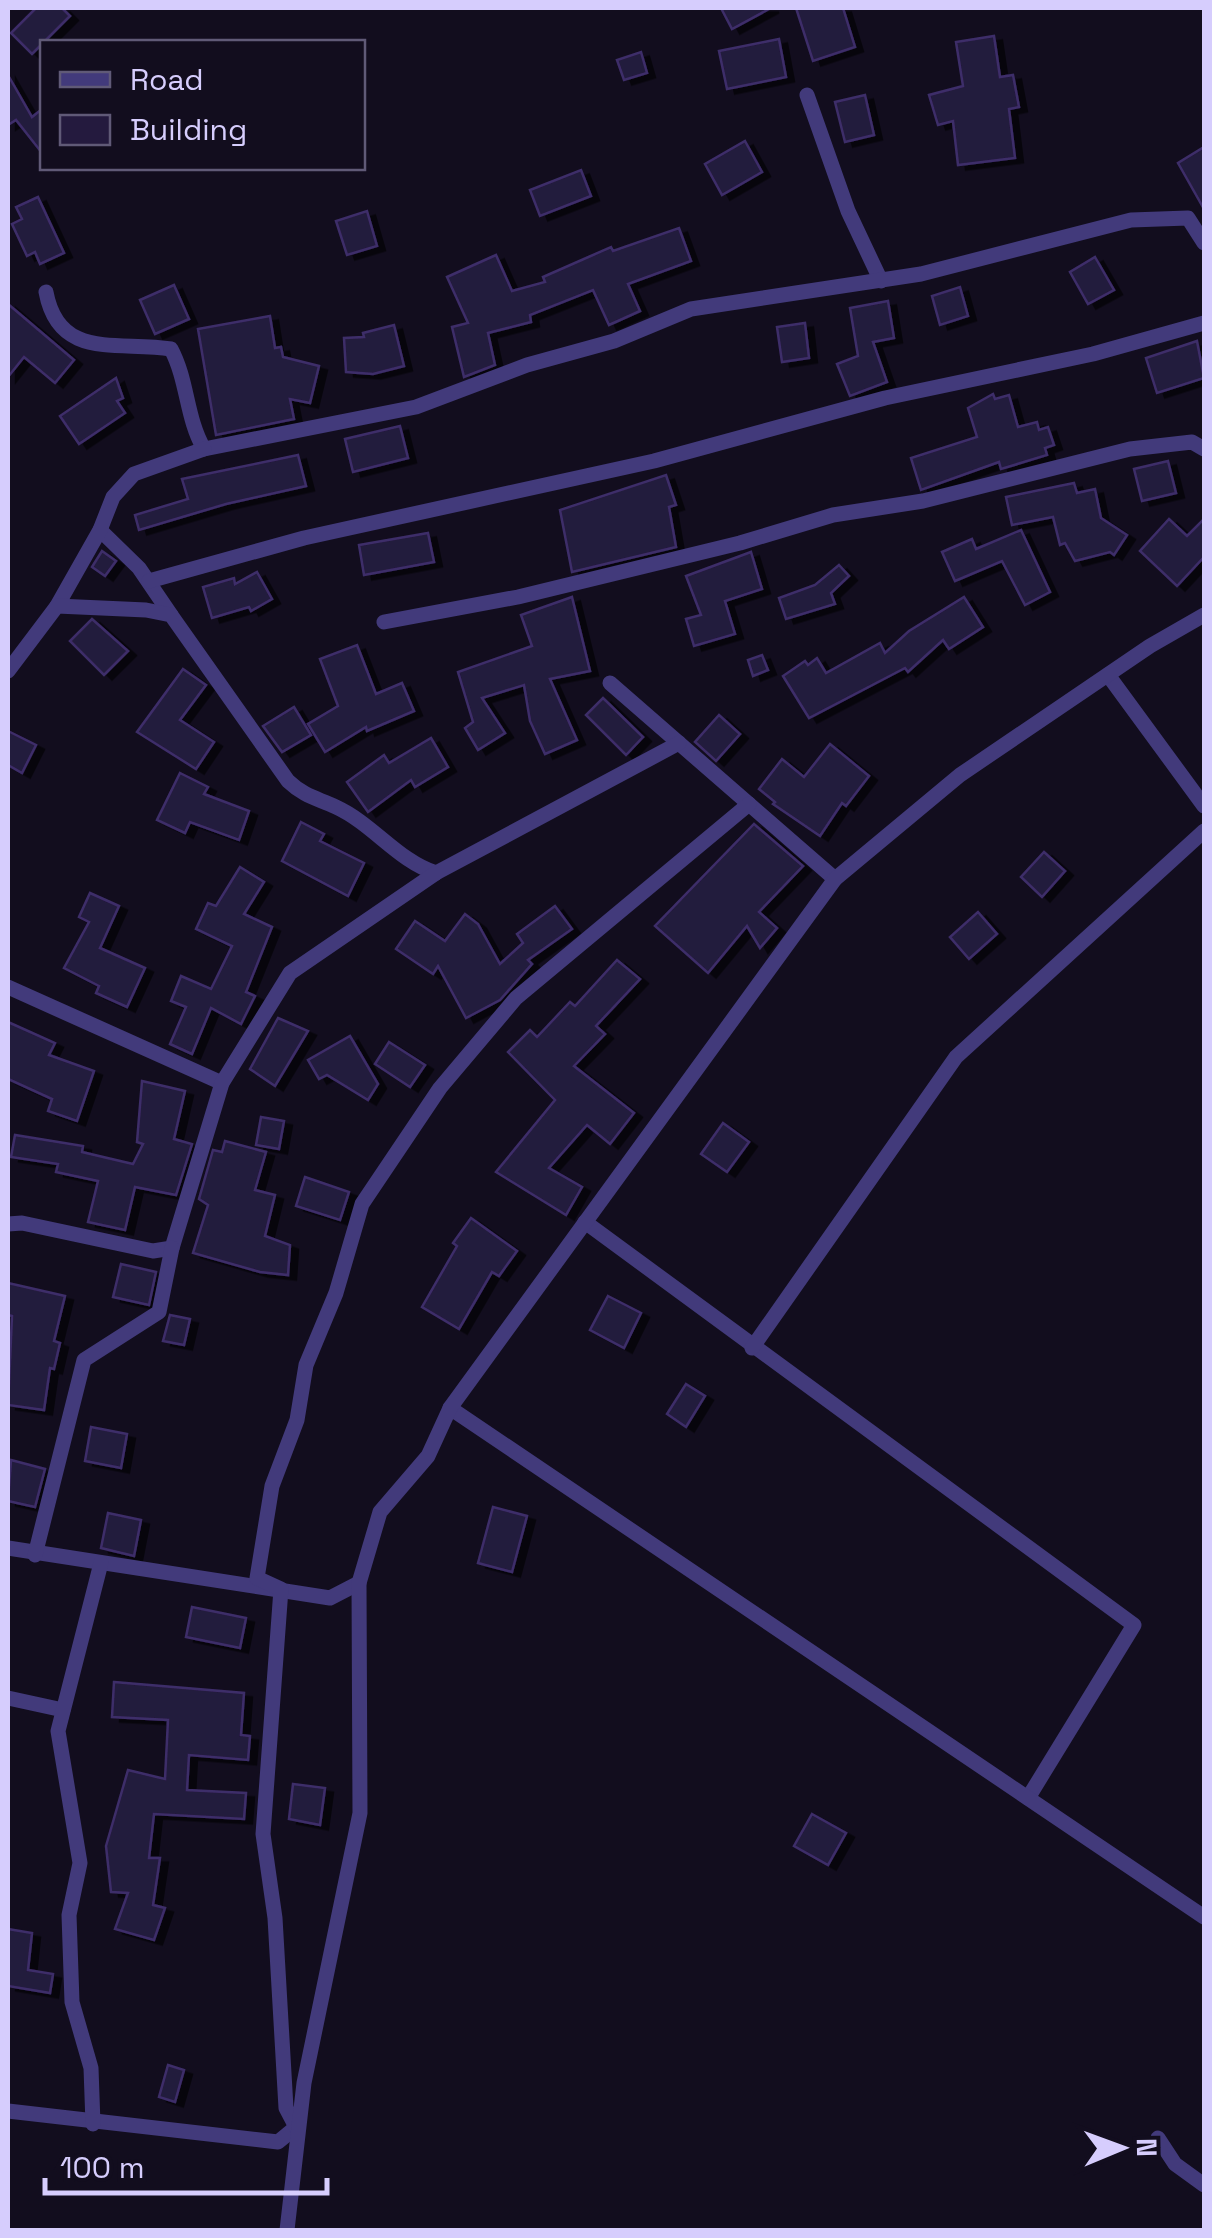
<svg xmlns="http://www.w3.org/2000/svg" width="1212" height="2238" font-family="'Space Grotesk',sans-serif">
<style>
.building{fill:#241a3e;stroke:#3e2d69;stroke-width:2.5;filter:url(#shadow)}
.lines{fill:none;stroke-linecap:round;stroke-linejoin:round}
.minor{stroke:#423a7b;stroke-width:15}
</style>
<defs>
<filter id="shadow"><feDropShadow dx="8" dy="4.5" stdDeviation="0" flood-color="#0009"/></filter>
</defs>
<rect width="100%" height="100%" fill="#120d1e"/>
<g class="building">
<path d="M36,8H62L70,16L32,54L11,33Z"/>
<path d="M721,8H771L732,29Z"/>
<path d="M796,8H843L855,47L813,61Z"/>
<path d="M994,36L1000,77L1013,75L1019,107L1009,109L1015,158L958,165L953,121L938,125L929,95L963,86L956,42Z"/>
<path d="M779,39L786,77L727,89L719,51Z"/>
<path d="M641,52L647,73L624,80L617,60Z"/>
<path d="M8,75L32,117L42,109V153L16,120L8,125Z"/>
<path d="M865,95L874,135L845,142L835,102Z"/>
<path d="M745,141L762,172L722,195L705,164Z"/>
<path d="M1204,147V209L1178,163Z"/>
<path d="M581,170L591,196L540,216L530,190Z"/>
<path d="M38,197L64,253L40,264L35,252L27,256L12,224L22,219L16,207Z"/>
<path d="M367,211L377,246L347,255L336,221Z"/>
<path d="M679,228L691,261L628,284L640,311L609,325L593,290L530,315L531,322L488,333L495,365L464,377L452,327L468,323L447,277L496,255L512,291L545,282L543,277L611,247L613,251Z"/>
<path d="M1095,257L1114,290L1088,304L1070,272Z"/>
<path d="M174,285L189,319L155,334L140,300Z"/>
<path d="M960,287L968,316L940,325L932,296Z"/>
<path d="M888,301L894,338L873,342L887,382L850,396L837,364L858,356L850,308Z"/>
<path d="M8,304L74,360L55,383L24,357L8,377Z"/>
<path d="M270,316L275,348L281,347L283,357L319,366L310,403L290,399L294,419L216,435L198,329Z"/>
<path d="M805,323L809,358L782,362L777,327Z"/>
<path d="M394,325L404,366L373,374L346,372L344,338L364,337L363,333Z"/>
<path d="M1197,341L1204,378L1157,393L1146,358Z"/>
<path d="M116,378L123,398L117,401L125,413L79,444L60,416Z"/>
<path d="M993,394L995,399L1009,395L1018,427L1037,422L1039,430L1048,427L1054,445L1045,448L1047,455L1001,469L999,462L921,490L911,458L977,437L968,408Z"/>
<path d="M400,426L408,458L353,472L345,439Z"/>
<path d="M298,455L306,486L226,504L139,530L135,515L188,499L182,479Z"/>
<path d="M1168,461L1176,493L1142,501L1134,469Z"/>
<path d="M666,475L676,505L669,507L676,547L572,572L560,510Z"/>
<path d="M1074,483L1077,493L1095,489L1101,518L1127,535L1114,555L1110,552L1075,561L1065,543L1060,545L1053,517L1012,525L1006,497Z"/>
<path d="M1169,519L1187,536L1204,519V557L1177,586L1140,551Z"/>
<path d="M1021,530L1050,592L1025,605L1002,561L955,581L942,552L972,539L976,549Z"/>
<path d="M428,533L434,562L364,575L359,545Z"/>
<path d="M102,551L116,561L105,576L92,567Z"/>
<path d="M751,552L762,589L725,601L735,634L694,646L686,619L701,615L686,576Z"/>
<path d="M839,565L849,576L831,593L835,604L786,619L779,598L815,585Z"/>
<path d="M257,572L272,599L251,611L249,607L212,618L203,587L234,578L235,584Z"/>
<path d="M572,597L590,671L550,679L577,740L545,754L530,721L524,685L482,698L505,733L478,750L465,728L473,722L458,672L532,646L521,615Z"/>
<path d="M964,597L983,627L949,649L943,640L908,672L905,668L809,718L783,676L805,661L808,665L817,658L826,673L880,643L885,653L909,631Z"/>
<path d="M92,619L128,651L104,675L70,641Z"/>
<path d="M357,645L376,694L402,683L414,711L367,731L366,727L325,752L308,724L338,706L320,659Z"/>
<path d="M762,655L768,670L753,676L748,660Z"/>
<path d="M183,669L206,685L180,720L214,742L196,769L137,732Z"/>
<path d="M603,698L643,737L626,755L586,715Z"/>
<path d="M294,707L311,735L282,752L263,726Z"/>
<path d="M719,715L740,734L716,761L695,742Z"/>
<path d="M8,731L36,745L22,773L8,765Z"/>
<path d="M431,738L448,767L415,787L411,780L368,812L347,782L384,755L389,763Z"/>
<path d="M830,744L869,776L846,806L842,803L820,836L773,804L775,802L759,789L782,759L804,777Z"/>
<path d="M180,773L208,787L204,794L249,811L239,840L190,822L185,833L157,820Z"/>
<path d="M301,822L324,834L320,841L364,863L348,896L282,861Z"/>
<path d="M754,824L803,866L759,912L777,928L760,948L747,926L708,973L655,926Z"/>
<path d="M1044,852L1065,871L1042,897L1021,877Z"/>
<path d="M240,867L264,882L244,914L272,927L246,992L255,996L241,1024L211,1008L192,1054L170,1044L186,1007L171,1001L181,976L211,989L232,946L196,929L208,903L216,906Z"/>
<path d="M90,893L119,906L100,948L145,968L127,1007L96,993L99,986L64,968L89,922L79,917Z"/>
<path d="M555,906L572,929L528,960L532,964L500,1000L466,1018L438,966L433,974L396,949L415,921L445,941L465,914L478,924L500,964L523,943L517,934Z"/>
<path d="M978,912L997,934L969,959L950,937Z"/>
<path d="M617,960L640,979L596,1026L605,1034L574,1066L634,1113L610,1144L587,1125L549,1168L582,1187L566,1215L496,1172L555,1100L508,1052L530,1030L537,1037L570,1002L575,1006Z"/>
<path d="M278,1018L308,1031L275,1086L250,1069Z"/>
<path d="M8,1022L55,1043L49,1055L94,1071L77,1121L48,1111L52,1099L8,1079Z"/>
<path d="M350,1036L378,1084L368,1100L327,1075L319,1079L308,1060Z"/>
<path d="M389,1042L425,1065L410,1087L375,1064Z"/>
<path d="M142,1081L185,1091L174,1139L192,1144L176,1195L135,1187L125,1230L88,1222L98,1181L56,1172L58,1164L11,1157L15,1135L83,1146L82,1152L133,1164L143,1144L137,1142Z"/>
<path d="M261,1117L284,1121L279,1149L256,1145Z"/>
<path d="M723,1123L749,1142L727,1172L701,1154Z"/>
<path d="M225,1141L266,1152L255,1190L275,1195L265,1236L290,1245L288,1275L260,1272L193,1253L208,1205L199,1199L213,1150L222,1152Z"/>
<path d="M305,1177L349,1192L340,1220L296,1206Z"/>
<path d="M471,1218L517,1251L499,1276L492,1272L459,1329L422,1307L457,1246L453,1243Z"/>
<path d="M121,1264L156,1272L149,1305L113,1297Z"/>
<path d="M8,1283L65,1296L54,1341L60,1343L54,1369L50,1368L44,1410L8,1405L12,1316L8,1315Z"/>
<path d="M608,1296L641,1313L624,1348L590,1330Z"/>
<path d="M170,1315L190,1319L184,1345L163,1341Z"/>
<path d="M686,1384L705,1396L686,1427L667,1414Z"/>
<path d="M91,1427L127,1434L121,1468L85,1461Z"/>
<path d="M11,1460L45,1469L35,1507L8,1501Z"/>
<path d="M493,1507L527,1516L512,1572L478,1563Z"/>
<path d="M108,1513L141,1520L134,1556L101,1548Z"/>
<path d="M192,1607L246,1618L240,1648L186,1637Z"/>
<path d="M114,1682L244,1693L241,1735L250,1736L248,1760L189,1755L187,1790L246,1793L244,1819L154,1814L149,1858H160L153,1905L165,1908L154,1940L115,1929L128,1893L111,1892L106,1846L128,1770L165,1779L168,1720L112,1717Z"/>
<path d="M293,1784L325,1788L320,1825L289,1819Z"/>
<path d="M812,1814L846,1833L828,1865L794,1846Z"/>
<path d="M8,1929L32,1933L28,1970L53,1974L50,1993L8,1986Z"/>
<path d="M168,2065L184,2070L175,2102L159,2097Z"/>
</g>
<g class="lines">
<g class="minor">
<path d="M807,95L848,211L881,281"/>
<path d="M46,292C59,362 121,340 171,349C188,381 186,418 204,449L416,407L527,365L614,341L691,309L921,274L1131,220L1188,218L1204,243"/>
<path d="M100,530L139,568L171,615"/>
<path d="M149,581L304,538L654,461L885,398L1093,354L1204,323"/>
<path d="M57,606L100,530L113,497L134,474L204,449"/>
<path d="M384,622L518,597L740,543L833,515L923,501L1130,449L1192,442L1204,449"/>
<path d="M8,671L57,606L146,610L171,615L288,781C305,797 317,798 336,807C373,824 398,861 436,873"/>
<path d="M1108,675L1204,806"/>
<path d="M610,683L835,879"/>
<path d="M8,987L222,1083"/>
<path d="M585,1222L1134,1625L1028,1798"/>
<path d="M8,1224L22,1223L153,1251L172,1248L222,1083L290,973L436,873L679,743"/>
<path d="M752,1348L956,1057L1204,831"/>
<path d="M450,1408L1204,1917"/>
<path d="M8,1548L330,1598L359,1583"/>
<path d="M35,1555L84,1360L159,1312L172,1248"/>
<path d="M8,1698L63,1710"/>
<path d="M8,2111L278,2142L295,2128"/>
<path d="M93,2124L91,2068L72,2002L69,1915L80,1863L58,1731L101,1563"/>
<path d="M296,2127L286,2108L275,1918L263,1834L281,1589L257,1578L272,1486L297,1420L306,1365L336,1293L362,1204L440,1088L516,998L749,804"/>
<path d="M1158,2138L1175,2164L1204,2185"/>
<path d="M287,2230L304,2083L360,1813L359,1583L380,1512L428,1456L450,1408L835,879L960,775L1150,646L1204,615"/>
</g>
</g>
<rect width="1212" height="2238" fill="none" stroke="#d6cdfd" stroke-width="20"/>
<rect x="40" y="40" width="325" height="130" fill="#120d1e" stroke="#605a77" stroke-width="2.5"/>
<rect x="60" y="72" width="50" height="15" fill="#423a7b" stroke="#605a77" stroke-width="2.5"/>
<text x="130" y="90" font-size="30" fill="#d6cdfd">Road</text>
<rect x="60" y="115" width="50" height="30" fill="#241a3e" stroke="#605a77" stroke-width="2.5"/>
<text x="130" y="140" font-size="30" fill="#d6cdfd">Building</text>
<g transform="translate(1122 2148) rotate(89)" stroke="#120d1e" stroke-width="8" paint-order="stroke">
<path d="M0-8L18 38L0 25L-18 38Z" fill="#d6cdfd"/>
<text y="-15" font-size="28" font-weight="bold" text-anchor="middle" fill="#d6cdfd">N</text>
</g>
<path d="M45 2178v15h282v-15" fill="none" stroke="#d6cdfd" stroke-width="5"/>
<text x="60" y="2178" font-size="30" fill="#d6cdfd" stroke="#120d1e" stroke-width="8" paint-order="stroke">100 m</text>
</svg>
